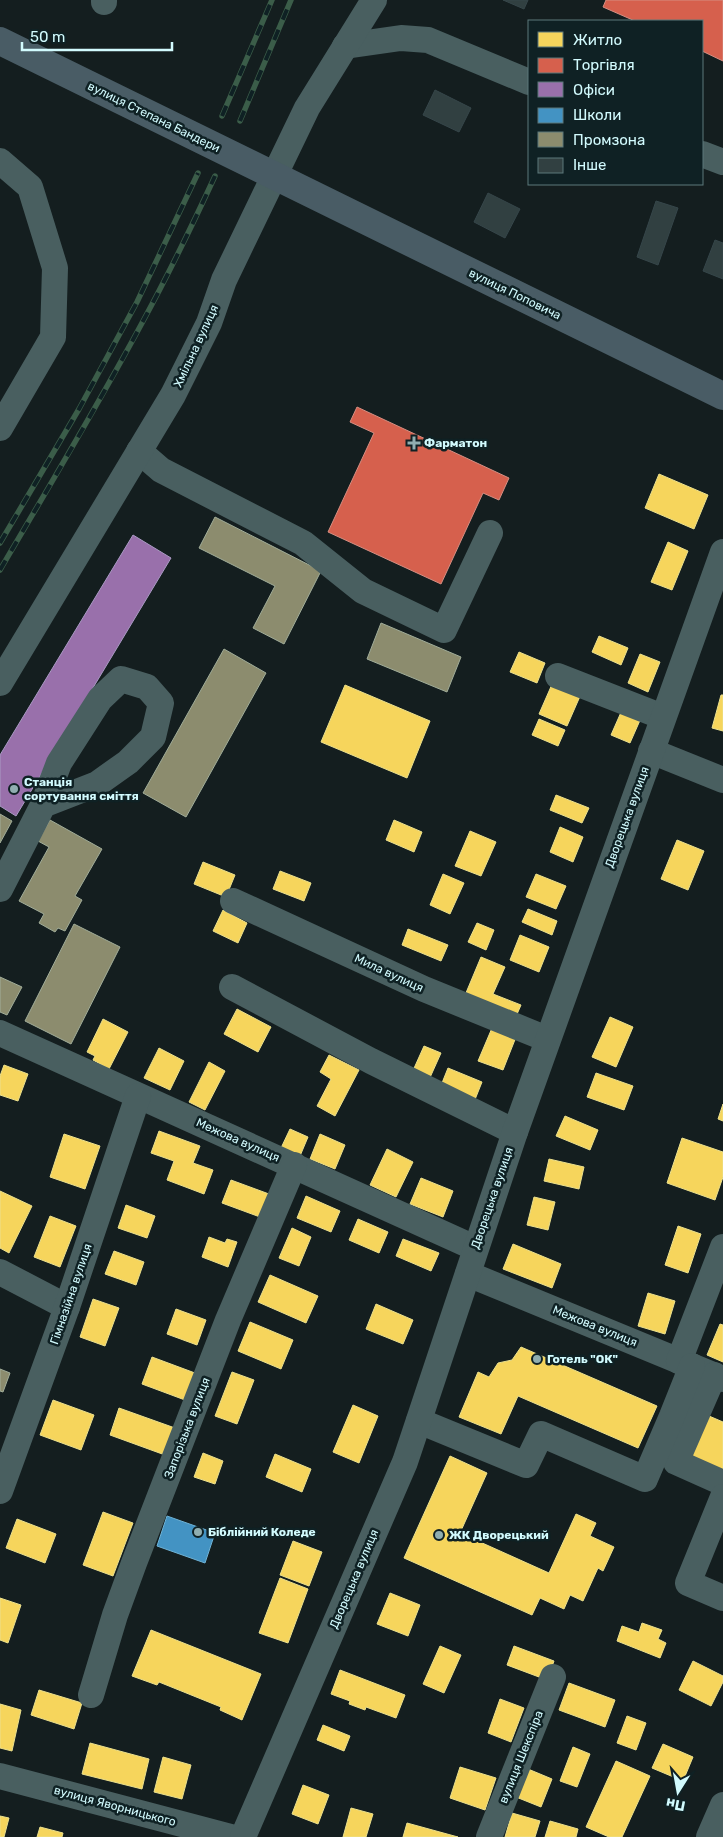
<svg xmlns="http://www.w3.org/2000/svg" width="723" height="1837" font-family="Rubik,sans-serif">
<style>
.homes{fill:#f6d55c;stroke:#ebe08d}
.shops{fill:#d6604d;stroke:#d58e82}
.offices{fill:#9970ab;stroke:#aa9ac4}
.schools{fill:#4393c3;stroke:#6eb2d5}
.industry{fill:#8c8c6e;stroke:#a1ad99}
.building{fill:#314041;stroke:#36464a}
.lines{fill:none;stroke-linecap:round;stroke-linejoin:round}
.minor{stroke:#495f60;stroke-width:26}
.major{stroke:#495c65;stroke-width:28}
.rail-casing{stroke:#3b5d49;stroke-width:5.5}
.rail{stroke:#0f2124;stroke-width:4;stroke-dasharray:11;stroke-linecap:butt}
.poi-dot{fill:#90aeb0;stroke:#0f2124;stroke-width:2}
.labels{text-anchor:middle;stroke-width:5;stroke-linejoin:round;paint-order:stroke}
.street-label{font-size:12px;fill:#d2fbfe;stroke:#0f2124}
.poi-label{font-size:12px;font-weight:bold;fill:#d2fbfe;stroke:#0f2124;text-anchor:start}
</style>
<rect width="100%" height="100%" fill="#141e1f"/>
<g class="homes">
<path d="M659,474L708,495L694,529L645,508Z"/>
<path d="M668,542L688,551L672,590L651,582Z"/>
<path d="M599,636L628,648L621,665L592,652Z"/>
<path d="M519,652L545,663L537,683L510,672Z"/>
<path d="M640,654L660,662L648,692L628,683Z"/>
<path d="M553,682L581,694L567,726L539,714Z"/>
<path d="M345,685L430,721L407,778L321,742Z"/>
<path d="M721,695H723V731L712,728Z"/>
<path d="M622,710L641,718L630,743L611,735Z"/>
<path d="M539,719L565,730L558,746L532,735Z"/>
<path d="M556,795L589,808L582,823L550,810Z"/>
<path d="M394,820L422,832L414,852L386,840Z"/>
<path d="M560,827L583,837L573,862L550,852Z"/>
<path d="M470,831L496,842L481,876L455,866Z"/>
<path d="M677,840L704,851L688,890L661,879Z"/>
<path d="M203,862L235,875L226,897L194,884Z"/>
<path d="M280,871L311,883L304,901L273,889Z"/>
<path d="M443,874L464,883L450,914L430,905Z"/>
<path d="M536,874L566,886L556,909L526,897Z"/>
<path d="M528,909L557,921L552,935L522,922Z"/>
<path d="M223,910L247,923L238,943L213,931Z"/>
<path d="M477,923L494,930L486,950L468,942Z"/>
<path d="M408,929L448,945L441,961L402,945Z"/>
<path d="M520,935L549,947L539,972L510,960Z"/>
<path d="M481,957L505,967L493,994L521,1005L514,1021L463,1000Z"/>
<path d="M237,1009L271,1027L258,1052L224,1034Z"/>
<path d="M610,1017L633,1027L616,1067L592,1057Z"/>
<path d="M103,1019L128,1032L109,1069L93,1060L95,1056L87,1052Z"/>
<path d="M492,1028L516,1037L503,1070L478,1061Z"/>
<path d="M424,1046L441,1053L428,1082L411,1075Z"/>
<path d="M159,1048L184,1061L170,1090L144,1078Z"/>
<path d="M329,1055L359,1070L335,1116L317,1106L331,1079L320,1072Z"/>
<path d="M209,1062L225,1071L205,1110L189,1102Z"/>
<path d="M4,1065L28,1074L18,1101L0,1095V1076Z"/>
<path d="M448,1068L482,1082L474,1102L440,1088Z"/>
<path d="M596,1073L633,1086L624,1110L587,1097Z"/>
<path d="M723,1104V1121L718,1119Z"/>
<path d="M565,1116L598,1130L590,1150L556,1136Z"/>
<path d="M290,1129L308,1137L300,1156L281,1148Z"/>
<path d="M159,1131L200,1146L193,1163L213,1170L204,1194L167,1180L174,1161L151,1153Z"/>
<path d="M64,1134L100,1146L85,1189L50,1177Z"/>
<path d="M320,1134L345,1145L335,1169L310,1159Z"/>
<path d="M682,1138L723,1152V1177L715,1200L667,1183Z"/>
<path d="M387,1149L413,1162L396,1197L370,1185Z"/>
<path d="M549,1159L584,1167L579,1189L544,1181Z"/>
<path d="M421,1178L453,1191L443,1217L410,1204Z"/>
<path d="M231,1180L269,1194L260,1217L222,1203Z"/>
<path d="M0,1191L32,1206L9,1253L0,1248Z"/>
<path d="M306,1196L340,1211L331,1232L297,1218Z"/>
<path d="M534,1197L555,1202L548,1230L527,1225Z"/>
<path d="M126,1205L155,1216L147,1238L118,1228Z"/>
<path d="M50,1216L76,1226L60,1267L34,1257Z"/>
<path d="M358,1219L388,1232L379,1253L349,1240Z"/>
<path d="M678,1226L701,1234L688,1273L665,1265Z"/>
<path d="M292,1228L311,1237L299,1266L279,1258Z"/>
<path d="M209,1237L225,1243L227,1239L237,1242L228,1267L202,1257Z"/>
<path d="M403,1239L439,1253L431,1271L396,1256Z"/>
<path d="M513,1244L561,1264L552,1288L503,1269Z"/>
<path d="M114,1251L144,1262L136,1285L105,1274Z"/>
<path d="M270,1275L318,1296L306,1323L258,1302Z"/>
<path d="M648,1293L675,1301L665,1334L638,1326Z"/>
<path d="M93,1299L119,1308L105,1346L80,1337Z"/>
<path d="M376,1304L413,1320L403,1344L366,1329Z"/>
<path d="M176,1309L206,1320L197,1345L167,1334Z"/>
<path d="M250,1322L293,1340L281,1369L238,1351Z"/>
<path d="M720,1324L723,1325V1362L707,1355Z"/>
<path d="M521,1347L657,1406L638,1448L518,1396L501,1434L459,1417L478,1372L489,1377L498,1363L512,1360Z"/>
<path d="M152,1357L195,1373L185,1400L142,1384Z"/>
<path d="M232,1372L254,1380L237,1424L215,1416Z"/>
<path d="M53,1400L94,1415L81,1450L40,1435Z"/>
<path d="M353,1405L378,1416L359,1463L333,1452Z"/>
<path d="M119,1408L175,1428L165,1455L110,1435Z"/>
<path d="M709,1416L723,1422V1477L689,1461Z"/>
<path d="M203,1453L223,1461L215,1484L194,1477Z"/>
<path d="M275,1454L311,1469L302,1492L266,1477Z"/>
<path d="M450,1456L487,1473L460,1533L549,1573L576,1514L596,1523L590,1536L614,1547L603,1571L598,1568L583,1601L570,1595L564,1609L540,1598L532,1615L404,1558Z"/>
<path d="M103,1512L133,1523L113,1576L83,1565Z"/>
<path d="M17,1519L56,1534L45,1563L6,1548Z"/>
<path d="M293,1541L322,1552L309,1586L280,1575Z"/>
<path d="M280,1578L308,1589L288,1643L259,1633Z"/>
<path d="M390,1593L420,1605L408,1636L377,1624Z"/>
<path d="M0,1598L21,1605L8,1643L0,1640Z"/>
<path d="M642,1623L662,1630L658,1639L666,1643L660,1658L617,1641L622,1626L639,1632Z"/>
<path d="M151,1630L261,1674L242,1720L220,1710L221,1707L159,1682L157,1685L132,1676Z"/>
<path d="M440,1646L461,1655L444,1693L423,1684Z"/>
<path d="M514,1646L554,1661L547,1680L507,1665Z"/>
<path d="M693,1661L723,1676V1682L711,1706L679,1690Z"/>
<path d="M340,1670L405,1695L396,1718L366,1707L365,1710L349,1704L350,1701L331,1694Z"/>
<path d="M569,1683L615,1700L605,1727L559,1710Z"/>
<path d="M39,1690L82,1703L74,1729L31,1715Z"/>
<path d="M500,1699L524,1708L511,1742L488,1733Z"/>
<path d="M0,1704L21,1710L12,1751L0,1748Z"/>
<path d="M627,1716L646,1723L636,1750L617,1743Z"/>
<path d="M323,1725L350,1736L344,1751L317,1740Z"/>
<path d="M90,1743L149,1759L142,1789L82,1774Z"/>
<path d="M663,1744L693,1757L683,1781L652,1768Z"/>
<path d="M573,1747L590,1754L577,1787L560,1781Z"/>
<path d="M163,1757L191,1765L182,1799L154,1792Z"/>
<path d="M616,1761L650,1776L622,1837H609L586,1827Z"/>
<path d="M460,1767L496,1778L485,1810L450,1798Z"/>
<path d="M528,1769L552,1779L541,1807L516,1797Z"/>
<path d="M303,1785L329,1795L318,1824L292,1814Z"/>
<path d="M351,1808L373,1814L366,1837H343Z"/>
<path d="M512,1813L540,1821L535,1837H505Z"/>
<path d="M0,1816L9,1818L4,1837H0Z"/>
<path d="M550,1821L578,1829L576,1837H545Z"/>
<path d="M407,1823L458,1837H403Z"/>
<path d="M40,1827L63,1833L62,1837H37Z"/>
</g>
<g class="shops">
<path d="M606,0H723V61L702,51V21H635L603,7Z"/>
<path d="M357,407L509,478L499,500L483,493L441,584L328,532L374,433L350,422Z"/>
</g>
<path class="offices" d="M133,535L171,558L16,816L0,806V755Z"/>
<path class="schools" d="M167,1516L215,1533L205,1563L157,1546Z"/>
<g class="industry">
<path d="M215,517L321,571L284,644L253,628L275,586L199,548Z"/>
<path d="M381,623L461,657L447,692L367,659Z"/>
<path d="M224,649L266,673L186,817L143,793Z"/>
<path d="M0,814L12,821L0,843Z"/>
<path d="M50,820L102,849L75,896L82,900L65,931L58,928L55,932L39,923L44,914L19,901L49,847L38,841Z"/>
<path d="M74,924L120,947L71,1044L25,1021Z"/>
<path d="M0,977L22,987L7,1015L0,1012Z"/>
<path d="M0,1369L10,1373L3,1392L0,1391Z"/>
</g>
<g class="building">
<path d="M503,0H528L524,9Z"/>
<path d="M435,90L471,108L459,132L423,115Z"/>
<path d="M488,193L520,209L505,238L474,222Z"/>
<path d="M656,201L678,208L658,265L637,257Z"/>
<path d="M715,240L723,243V279L703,271Z"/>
</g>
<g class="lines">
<g class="minor">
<path d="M104,0V2"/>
<path d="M345,46L401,38L428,40L529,82"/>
<path d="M702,154L723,162"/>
<path d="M0,161L30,187L55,268L53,337L0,428"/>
<path d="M139,451L161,470L303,543L363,591L444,630L490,533"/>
<path d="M558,676L663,717"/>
<path d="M0,683L173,395L209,323L224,280L307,108L374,0"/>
<path d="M651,751L723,780"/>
<path d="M0,889L43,805L59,763L100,699L121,679L147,687L161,703L153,737L128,762L97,784L43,805"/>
<path d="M233,901L424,989L547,1039"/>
<path d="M232,987L371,1061L515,1132"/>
<path d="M0,1033L475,1248"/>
<path d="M0,1272L67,1307"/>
<path d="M468,1274L723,1379"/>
<path d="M679,1361L723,1247"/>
<path d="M714,1375L676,1462L723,1483"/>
<path d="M419,1421L526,1465L541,1434L645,1479L672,1416L692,1366"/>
<path d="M0,1491L67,1307L138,1096"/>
<path d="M723,1497L688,1583L723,1598"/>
<path d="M91,1695L115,1615L134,1563L228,1320L294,1165"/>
<path d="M0,1776L231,1837"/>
<path d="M243,1837L405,1462L515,1132L723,552"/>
<path d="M489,1837L553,1677"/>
<path d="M709,1837L723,1805"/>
</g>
<path class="major" d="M0,41L723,396"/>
<g class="rail-casing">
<g id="rail">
<path d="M222,116L272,0"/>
<path d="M240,121L291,0"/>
<path d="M0,543L79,409L137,302L198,173"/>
<path d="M0,570C48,488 97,407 142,323C168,275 192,226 215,176"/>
</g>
</g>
<use href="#rail" class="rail"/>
</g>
<g class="poi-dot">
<path d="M411.5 435.5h5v5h5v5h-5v5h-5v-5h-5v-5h5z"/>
<circle cx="14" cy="789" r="5"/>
<circle cx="537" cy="1359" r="5"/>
<circle cx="198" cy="1532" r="5"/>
<circle cx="439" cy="1535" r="5"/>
</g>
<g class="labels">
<g class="street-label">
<text transform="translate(154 117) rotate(26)" y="4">вулиця Степана Бандери</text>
<text transform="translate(515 294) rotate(26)" y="4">вулиця Поповича</text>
<text transform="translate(196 346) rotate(-65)" y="4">Хмільна вулиця</text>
<text transform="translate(627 817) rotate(-70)" y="4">Дворецька вулиця</text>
<text transform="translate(389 973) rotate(25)" y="4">Мила вулиця</text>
<text transform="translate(238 1140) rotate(24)" y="4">Межова вулиця</text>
<text transform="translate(492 1198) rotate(-71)" y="4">Дворецька вулиця</text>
<text transform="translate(71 1294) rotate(-71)" y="4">Гімназійна вулиця</text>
<text transform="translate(595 1326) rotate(22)" y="4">Межова вулиця</text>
<text transform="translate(187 1428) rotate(-69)" y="4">Запорізька вулиця</text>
<text transform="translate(354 1579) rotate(-67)" y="4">Дворецька вулиця</text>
<text transform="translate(521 1757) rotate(-68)" y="4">вулиця Шекспіра</text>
<text transform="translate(115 1806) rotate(15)" y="4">вулиця Яворницького</text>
</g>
<g class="poi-label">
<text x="424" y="447">Фарматон</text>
<text x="24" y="786">Станція<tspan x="24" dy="14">сортування сміття</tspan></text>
<text x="547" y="1363">Готель "ОК"</text>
<text x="208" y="1536">Біблійний Коледе</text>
<text x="449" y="1539">ЖК Дворецький</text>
</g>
</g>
<rect x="528" y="20" width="175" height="165" fill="#0f2124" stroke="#5d787b"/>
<rect x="538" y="32" width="25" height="15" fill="#f6d55c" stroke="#5d787b"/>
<text x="573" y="45" font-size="15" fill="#d2fbfe">Житло</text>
<rect x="538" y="58" width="25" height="15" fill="#d6604d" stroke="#5d787b"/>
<text x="573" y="70" font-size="15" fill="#d2fbfe">Торгівля</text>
<rect x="538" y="82" width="25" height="15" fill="#9970ab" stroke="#5d787b"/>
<text x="573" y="95" font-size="15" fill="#d2fbfe">Офіси</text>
<rect x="538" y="108" width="25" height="15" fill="#4393c3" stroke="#5d787b"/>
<text x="573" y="120" font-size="15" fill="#d2fbfe">Школи</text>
<rect x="538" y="132" width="25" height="15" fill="#8c8c6e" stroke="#5d787b"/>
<text x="573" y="145" font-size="15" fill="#d2fbfe">Промзона</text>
<rect x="538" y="158" width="25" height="15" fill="#314041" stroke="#5d787b"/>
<text x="573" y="170" font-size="15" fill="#d2fbfe">Інше</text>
<g transform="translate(678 1792) rotate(191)" stroke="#0f2124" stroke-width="4" paint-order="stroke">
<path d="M0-4L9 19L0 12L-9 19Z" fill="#d2fbfe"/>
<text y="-8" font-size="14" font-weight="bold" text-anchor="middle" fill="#d2fbfe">Пн</text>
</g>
<path d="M22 42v8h150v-8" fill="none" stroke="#d2fbfe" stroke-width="2.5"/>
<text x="30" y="42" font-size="15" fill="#d2fbfe" stroke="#0f2124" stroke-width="4" paint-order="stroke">50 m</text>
</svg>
